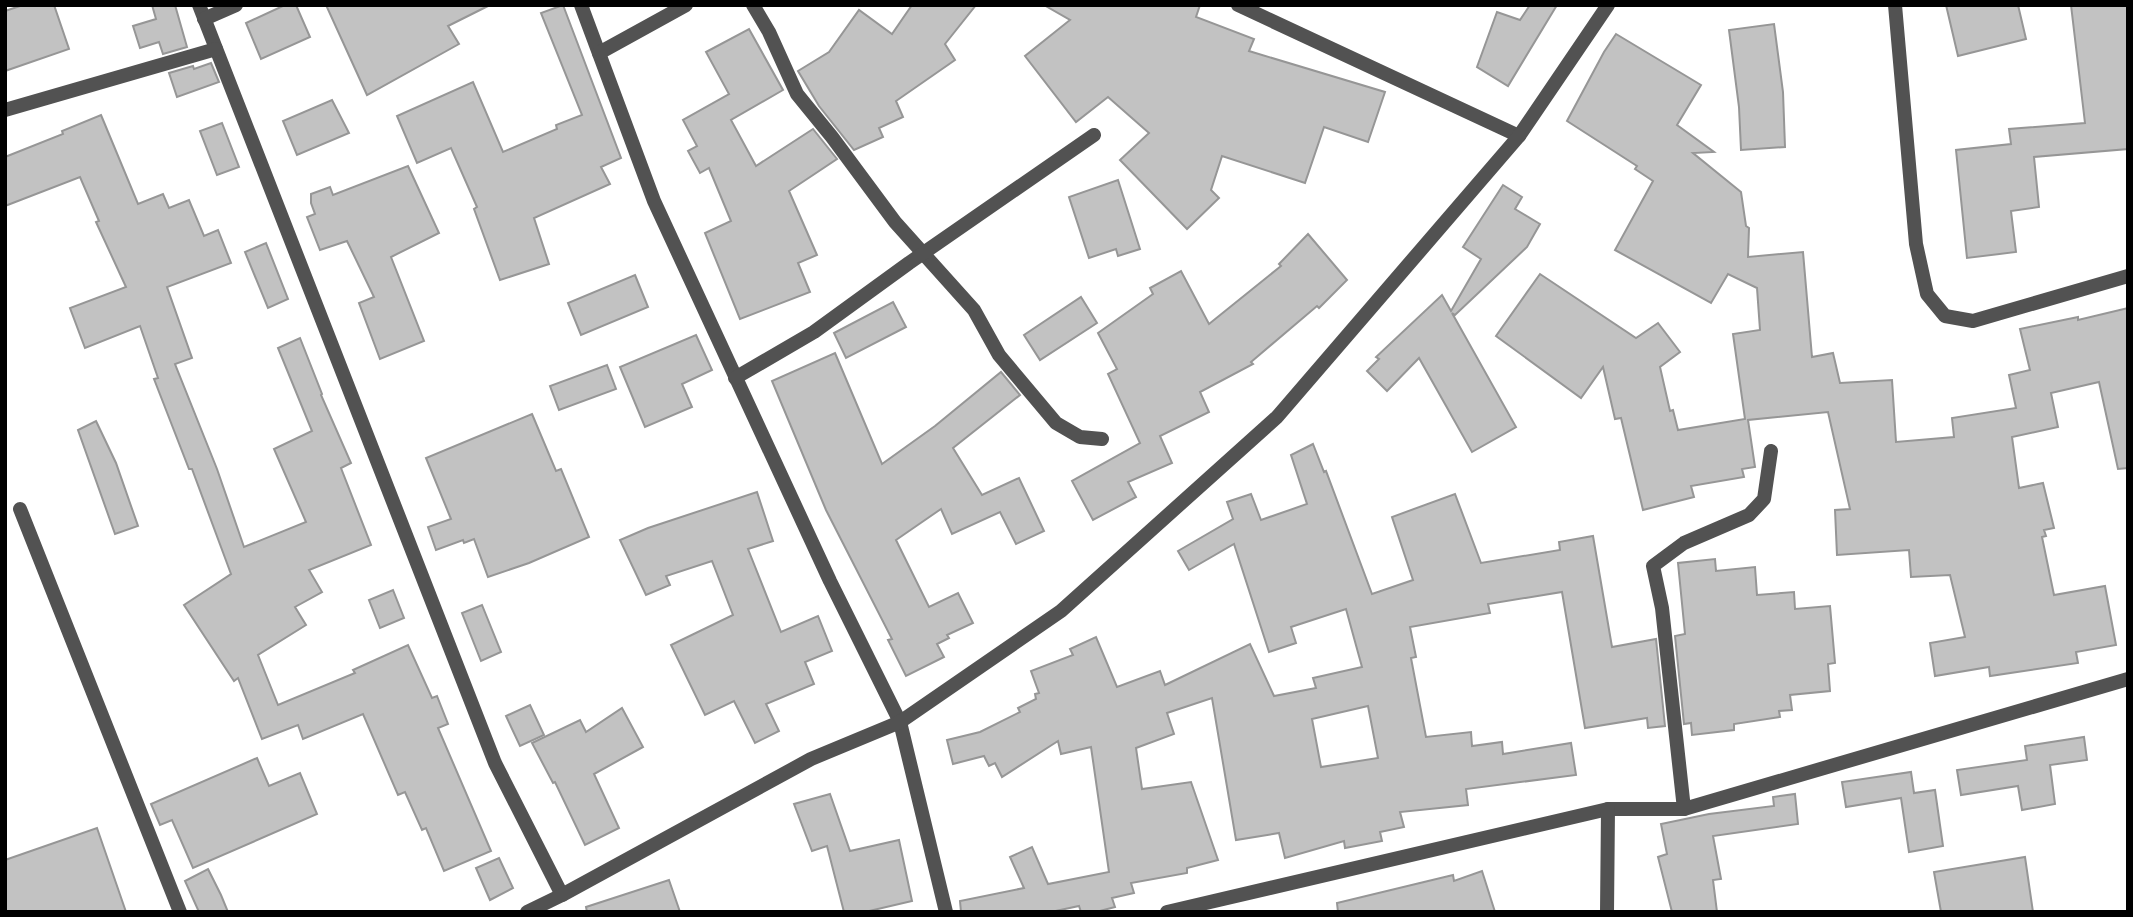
<svg xmlns="http://www.w3.org/2000/svg" width="2133" height="917" font-family="Rubik,sans-serif">
<style>
.building{fill:#c2c2c2;stroke:#969696;stroke-width:2;fill-rule:evenodd}
.lines{fill:none;stroke-linecap:round;stroke-linejoin:round}
.street{stroke:#525252;stroke-width:14}
</style>
<rect width="100%" height="100%" fill="#fff"/>
<g class="building">
<path d="M23,5H54L69,49L5,71V11Z"/>
<path d="M152,5H175L187,47L163,54L159,42L140,48L133,26L156,19Z"/>
<path d="M285,5H296L310,37L261,59L246,23Z"/>
<path d="M326,5H490L448,26L459,44L367,95Z"/>
<path d="M563,5L621,158L601,167L610,184L534,218L549,264L500,280L474,209L477,207L451,148L417,163L397,116L473,82L503,152L557,129L556,125L582,115L541,13Z"/>
<path d="M912,5H976L945,44L955,60L896,101L903,117L879,128L883,137L854,150L819,106L798,71L829,52L859,10L892,34Z"/>
<path d="M1044,5H1200L1196,17L1254,39L1249,51L1385,92L1368,142L1324,127L1305,183L1222,156L1211,190L1219,198L1187,229L1120,160L1149,133L1108,97L1076,122L1025,56L1070,20Z"/>
<path d="M1530,5H1557L1508,86L1477,67L1497,12L1520,20Z"/>
<path d="M1946,5H2018L2026,39L1958,56Z"/>
<path d="M2071,5H2128V149L2034,157L2039,207L2011,211L2016,252L1967,258L1956,150L2011,144L2009,129L2085,123Z"/>
<path d="M1774,24L1783,92L1785,147L1741,150L1739,107L1729,30Z"/>
<path d="M749,29L783,90L731,120L756,166L813,129L837,159L789,191L817,255L798,263L810,292L740,319L705,233L731,221L709,168L700,173L688,151L697,146L683,120L729,94L706,52Z"/>
<path d="M1616,34L1701,85L1677,125L1714,152L1693,153L1741,192L1746,226L1749,228L1748,257L1803,252L1812,357L1833,353L1840,383L1892,380L1896,442L1954,437L1952,418L2016,408L2009,375L2030,370L2020,329L2078,317V320L2128,308V468L2118,469L2099,382L2051,393L2058,427L2012,437L2019,488L2043,483L2054,528L2044,530L2046,536L2042,537L2054,595L2105,586L2116,645L2076,652L2078,663L1990,676L1989,667L1935,676L1930,643L1965,637L1950,575L1911,577L1909,550L1837,555L1835,510L1850,509L1828,412L1748,420L1755,467L1742,469L1744,477L1691,486L1694,497L1643,510L1621,418L1615,419L1603,367L1581,398L1496,336L1540,274L1636,338L1658,323L1680,352L1660,367L1670,411L1673,410L1678,430L1745,419L1733,334L1760,330L1757,288L1728,274L1711,303L1615,250L1653,181L1635,169L1637,166L1567,121L1604,52Z"/>
<path d="M211,63L219,82L177,97L169,73L193,66L194,69Z"/>
<path d="M332,100L349,133L297,155L283,121Z"/>
<path d="M101,115L138,204L163,194L169,208L189,200L204,236L218,230L231,263L167,287L192,358L175,364L217,469L244,547L306,522L274,449L312,431L278,348L300,338L322,394L321,395L351,463L341,468L371,545L309,570L322,592L295,607L306,625L258,655L278,705L355,673L353,670L408,645L432,698L437,696L448,724L438,728L491,851L444,871L426,828L422,830L405,792L398,795L363,714L303,739L298,725L262,739L238,678L234,681L184,605L231,574L192,469H189L154,379L158,378L140,326L85,348L70,308L126,287L96,222L99,221L80,177L5,206V157L63,134L62,131Z"/>
<path d="M222,123L239,167L217,175L200,131Z"/>
<path d="M408,166L439,233L391,257L424,341L380,359L359,303L374,297L347,241L320,250L307,217L315,214L311,203V194L330,187L333,195Z"/>
<path d="M1118,180L1140,249L1118,256L1116,249L1089,258L1069,197Z"/>
<path d="M1503,185L1522,197L1515,209L1540,224L1527,247L1455,315L1452,313L1516,427L1472,452L1419,358L1387,391L1367,371L1379,359L1376,357L1442,295L1451,311L1481,259L1463,247Z"/>
<path d="M1308,234L1347,280L1319,308L1317,306L1251,362L1253,364L1200,392L1209,412L1160,436L1172,463L1128,482L1136,497L1093,520L1072,481L1140,443L1108,374L1117,369L1098,333L1153,294L1150,288L1181,271L1209,324L1281,266L1279,264Z"/>
<path d="M266,243L288,299L268,308L245,252Z"/>
<path d="M635,275L648,307L581,335L568,303Z"/>
<path d="M1081,297L1097,323L1040,360L1024,335Z"/>
<path d="M893,302L906,327L846,358L834,333Z"/>
<path d="M696,335L712,370L682,384L692,407L645,427L620,367Z"/>
<path d="M835,353L882,464L935,426L1001,372L1020,395L953,448L982,495L1019,478L1044,531L1016,544L1000,512L952,534L941,509L896,540L929,607L958,593L973,623L947,635L949,638L937,644L944,657L906,676L888,640L892,639L826,510L772,381Z"/>
<path d="M607,365L616,389L559,410L550,386Z"/>
<path d="M532,414L556,471L561,469L589,537L529,563L488,577L474,539L464,543L463,540L436,550L428,527L451,519L426,458Z"/>
<path d="M96,421L116,463L138,526L115,534L78,430Z"/>
<path d="M1313,444L1324,472L1326,471L1372,594L1413,580L1392,517L1455,494L1481,563L1560,550L1559,542L1593,536L1612,647L1656,639L1665,726L1648,728L1647,718L1585,728L1562,592L1488,604L1490,613L1410,627L1416,657L1411,658L1426,737L1471,732L1472,746L1502,742L1503,754L1571,743L1576,775L1466,789L1468,805L1400,812L1404,827L1380,832L1382,841L1345,848L1344,841L1285,858L1279,833L1236,840L1212,698L1167,713L1174,734L1136,748L1142,789L1191,782L1218,860L1187,868V873L1131,883L1134,893L1112,898L1115,907L1096,912H1081L1079,906L1051,912H961L960,901L1024,888L1010,857L1032,847L1048,884L1109,872L1091,747L1061,754L1058,741L1002,777L995,763L989,766L984,756L953,764L947,740L980,732L1020,712L1018,708L1036,699L1035,694L1039,693L1031,671L1073,655L1070,649L1096,637L1117,687L1160,671L1165,685L1250,644L1274,696L1316,688L1313,678L1362,667L1346,609L1291,627L1296,643L1269,652L1234,544L1189,570L1178,551L1233,519L1227,502L1251,494L1261,520L1307,504L1291,455ZM1368,706L1378,758L1321,767L1312,719Z"/>
<path d="M757,492L773,541L748,549L781,632L818,616L832,651L805,662L814,684L766,704L779,731L755,743L734,701L705,715L671,645L733,615L712,561L666,576L670,585L646,595L620,540L648,528Z"/>
<path d="M1715,559L1716,571L1755,567L1757,595L1794,592L1795,609L1830,606L1835,663L1828,664L1830,691L1790,695L1792,710L1779,711L1780,717L1734,724V730L1692,735L1691,723L1684,724L1675,636L1685,634L1678,563Z"/>
<path d="M393,590L404,618L380,628L369,600Z"/>
<path d="M482,605L501,652L481,661L462,613Z"/>
<path d="M530,705L544,735L520,746L506,716Z"/>
<path d="M622,708L643,747L594,774L619,828L585,845L555,782L553,783L532,743L580,720L586,732Z"/>
<path d="M2084,737L2087,760L2050,765L2055,804L2022,810L2018,786L1961,795L1957,770L2027,760L2025,746Z"/>
<path d="M257,758L269,786L300,773L317,814L193,868L172,820L160,825L151,804Z"/>
<path d="M1911,772L1914,793L1935,790L1943,846L1909,852L1901,798L1846,807L1842,782Z"/>
<path d="M830,794L850,851L899,840L912,901L865,912H844L827,846L812,851L794,804Z"/>
<path d="M1795,794L1798,824L1713,836L1721,879L1713,880L1717,912H1672L1658,857L1667,854L1661,824L1709,814L1774,806L1773,797Z"/>
<path d="M97,828L126,912H5V860Z"/>
<path d="M2025,857L2033,912H1941L1934,872Z"/>
<path d="M499,858L513,888L490,900L476,868Z"/>
<path d="M208,869L221,895L228,912H199L185,881Z"/>
<path d="M1482,871L1495,912H1338L1337,903L1453,875L1454,881Z"/>
<path d="M669,880L680,912H587L586,907Z"/>
</g>
<g class="lines">
<g class="street">
<path d="M199,5L495,763L562,895"/>
<path d="M581,5L654,201L830,581L900,722L946,912"/>
<path d="M753,5L769,32L797,94L832,137L895,222L974,310L999,355L1056,423L1080,437L1102,439"/>
<path d="M1238,5L1519,136"/>
<path d="M1895,5L1916,244L1927,294L1945,316L1973,321L2128,276"/>
<path d="M204,19L236,5"/>
<path d="M599,53L686,5"/>
<path d="M5,110L216,49"/>
<path d="M735,378L814,332L909,263L1094,135"/>
<path d="M20,509L180,912"/>
<path d="M1684,809L1662,608L1653,566L1684,543L1749,515L1764,499L1771,451"/>
<path d="M527,912L562,895L811,759L900,722L1061,611L1277,417L1519,136L1608,5"/>
<path d="M1167,912L1608,809H1684L2128,679"/>
<path d="M1607,912L1608,809"/>
</g>
</g>
<rect width="2133" height="917" fill="none" stroke="#000000" stroke-width="14"/>
</svg>
